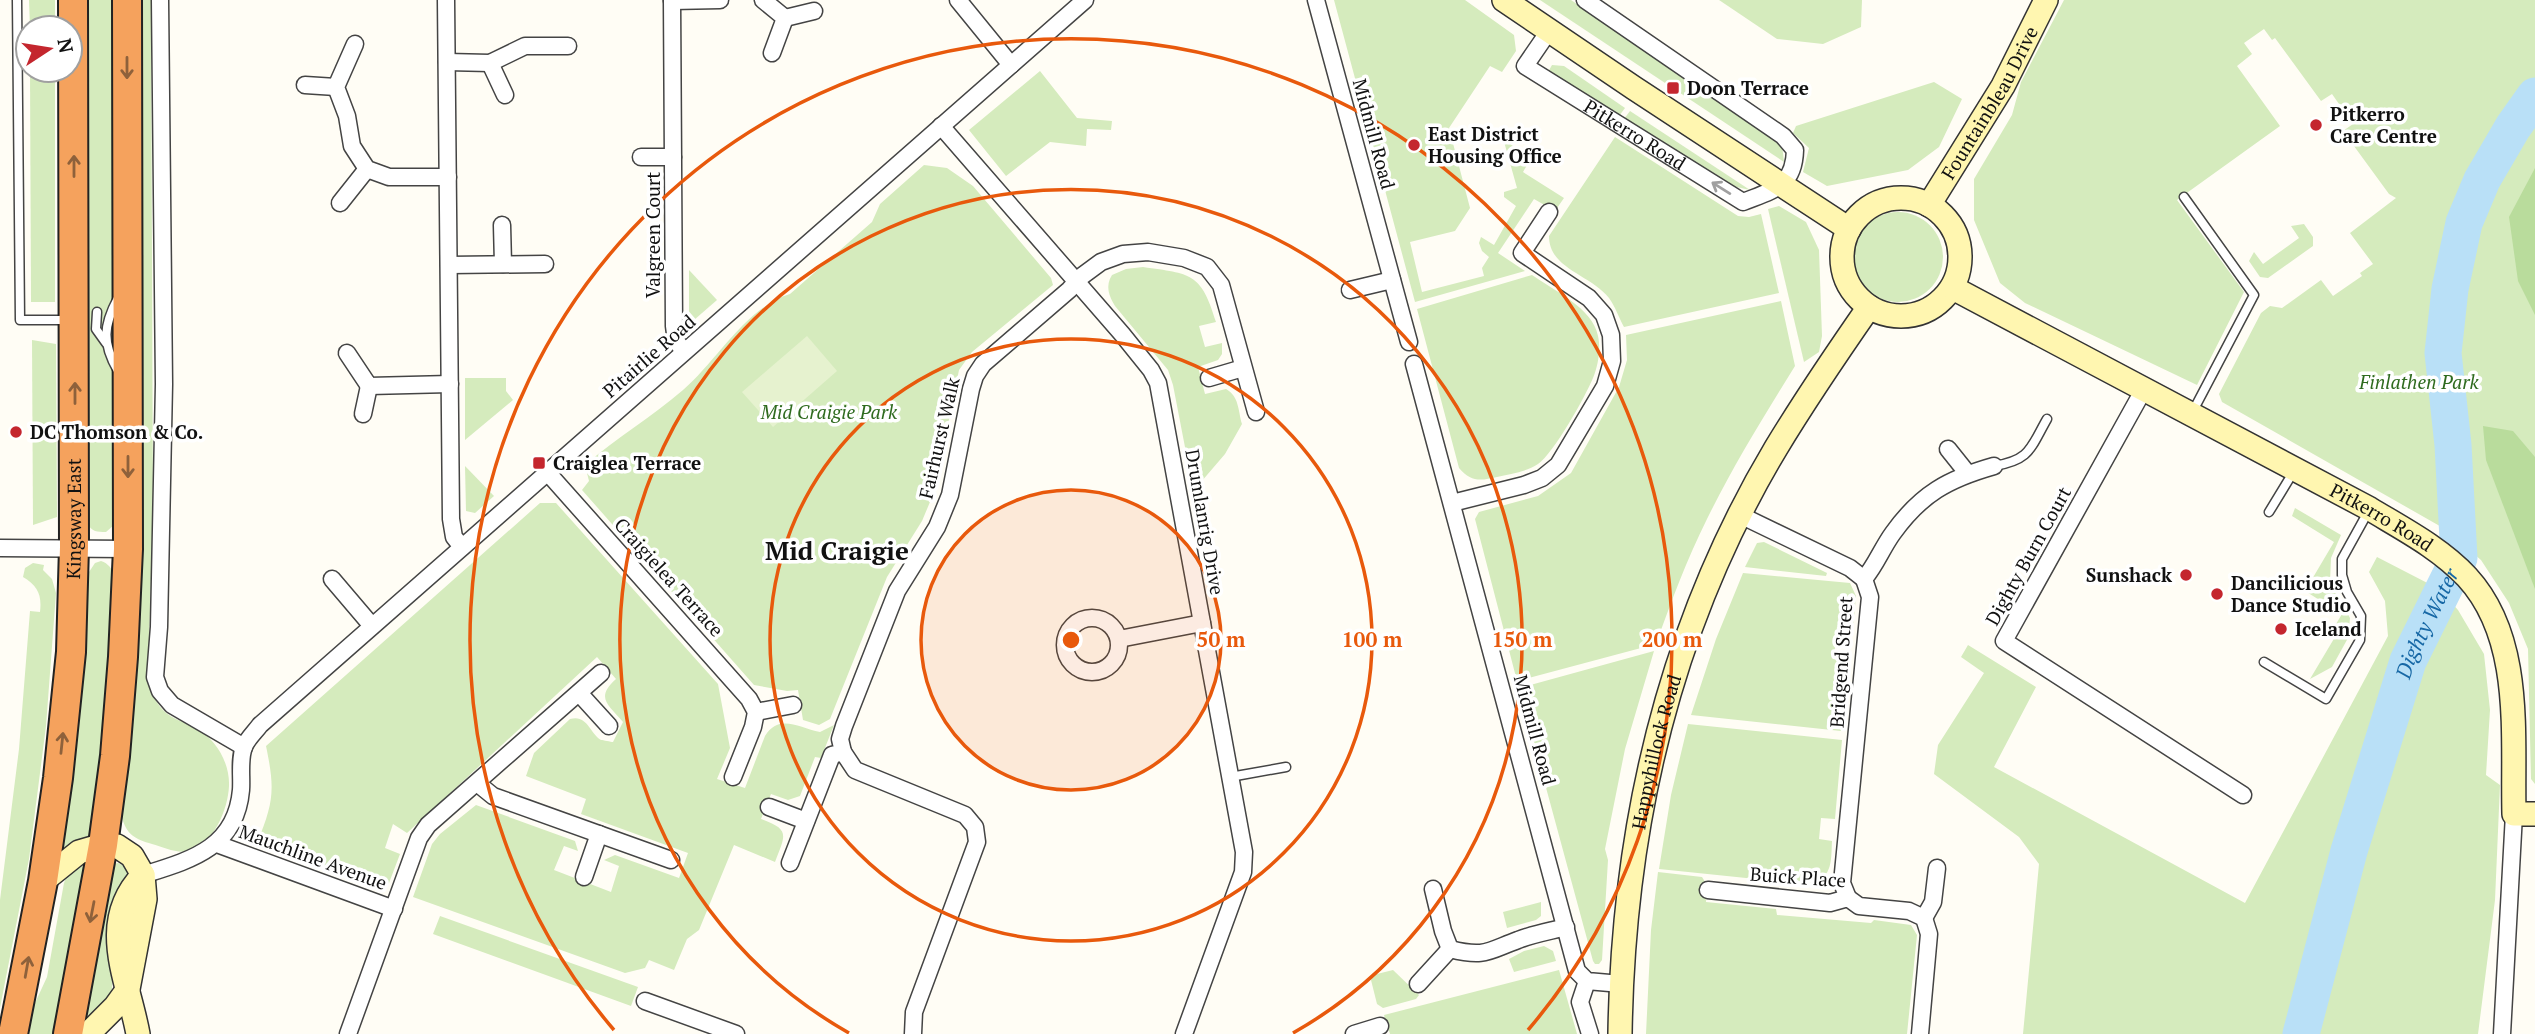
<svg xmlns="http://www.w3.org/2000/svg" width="2535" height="1034" font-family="'PT Serif',serif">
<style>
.green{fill:#d5ebbd}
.forest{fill:#b9dc9c}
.pitch{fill:#e6f2cf}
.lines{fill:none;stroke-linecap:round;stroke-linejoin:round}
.river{stroke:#b9e0f7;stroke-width:37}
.lane-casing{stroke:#444;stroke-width:11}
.street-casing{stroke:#444;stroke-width:19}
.secondary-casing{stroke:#333;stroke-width:26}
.highway-casing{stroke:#222;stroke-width:32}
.lane{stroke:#fff;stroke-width:8}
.street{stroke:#fff;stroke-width:16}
.secondary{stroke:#fff6b0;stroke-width:23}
.highway{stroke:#f5a25d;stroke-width:28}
.oneway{stroke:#8e613b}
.oneway2{stroke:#a0a0a0}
.ring{fill:none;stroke:#e8590c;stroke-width:3.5}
.poi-dot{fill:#c4262e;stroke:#fff;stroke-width:2.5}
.labels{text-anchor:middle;stroke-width:7;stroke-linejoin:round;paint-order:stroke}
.poi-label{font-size:19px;font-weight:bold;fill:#111;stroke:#fff;text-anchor:start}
.street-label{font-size:19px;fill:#111;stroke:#fff}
.park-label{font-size:19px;font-style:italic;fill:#2f6b1f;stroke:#fff}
.water-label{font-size:21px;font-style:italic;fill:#1768a6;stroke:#fff}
.district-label{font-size:26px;font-weight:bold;fill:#111;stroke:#fff}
.centre{fill:#e8590c;stroke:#fff;stroke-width:3.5}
.ring-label{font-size:21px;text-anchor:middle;font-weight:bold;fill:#e8590c;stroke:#fff;stroke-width:7;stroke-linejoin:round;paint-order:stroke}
</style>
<rect width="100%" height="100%" fill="#fffdf5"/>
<g class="green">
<path d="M29,0H55V28H30Z"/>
<path d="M84,0H115L117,514L114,525L106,532C97,532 92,532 87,523Z"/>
<path d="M138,0H151L153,515L148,677C151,689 154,701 163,710C173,720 185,722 196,728C216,739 230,763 229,786C228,809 214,844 189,851C177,854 163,847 152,844C135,839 127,835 122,818Z"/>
<path d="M1334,0H1465L1514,35L1516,51L1502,72L1490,66L1449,128L1470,208L1455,231L1410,242L1422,292L1484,276L1482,268L1489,257L1482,251L1479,243L1481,237L1494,245L1516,206L1504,197V192L1517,188L1503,138L1530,160L1523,172L1564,198L1555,211L1534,199L1498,253L1525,271L1415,302Z"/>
<path d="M1540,0H1571L1782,145L1784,162Z"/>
<path d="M1719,0H1862L1861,27L1823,44L1777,39Z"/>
<path d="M2064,0H2535V784L2531,779L2528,649L2509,603L2481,560L2445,529L2222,402L2219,394L2261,313L2270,306L2282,308L2321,280L2333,296L2362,276L2360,273L2373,264L2350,233L2396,198L2389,194L2343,131L2353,124L2332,94L2321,101L2275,38L2272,40L2264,29L2244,43L2252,54L2237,66L2280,126L2177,200L2244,292L2197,385L2025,303L2000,283L1974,220V179L2012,115L2021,82Z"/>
<path d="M1552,65L1564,66L1625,108L1619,116L1548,72Z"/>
<path d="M30,70H55V302H31Z"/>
<path d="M1040,71L1077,118L1112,121L1111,130L1087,129L1086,146L1050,142L1006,176L969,130Z"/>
<path d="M1934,82L1962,99L1939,147L1908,170L1827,186L1803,172L1809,148L1793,133L1796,126Z"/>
<path d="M1630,111L1750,190L1732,186L1624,119Z"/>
<path d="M1615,137L1738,216L1749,217L1761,214L1779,293L1624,327C1619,318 1615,306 1609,298C1590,274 1549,269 1549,236Z"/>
<path d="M924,165L947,168L973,186L1051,278L1053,285L972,352L959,370L935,490L922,521L887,577L830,719L819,725L803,720L798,690L787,691L754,685L582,490L589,481L585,465C616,438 652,417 683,390C717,361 746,307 790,294L872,222L880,204Z"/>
<path d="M1779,206L1806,222L1819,250L1822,336L1819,352L1804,362L1768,209Z"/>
<circle cx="1898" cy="257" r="45"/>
<path d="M2304,224L2313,237V246L2268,278L2260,277L2249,261L2254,252L2263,264L2299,238L2291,226Z"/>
<path d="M1143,267C1191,274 1201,272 1216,322L1199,326L1205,347L1222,343V354L1218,360L1198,367L1205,394L1226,389C1239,396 1238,410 1242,424L1225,454L1201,482L1199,474L1190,473L1173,385L1168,370L1115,306C1109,296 1105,286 1112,275L1126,269Z"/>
<path d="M689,270L717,300L694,320L689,317Z"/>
<path d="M1532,275C1553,290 1593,308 1598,336C1601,349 1598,366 1593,378C1585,397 1554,453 1538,464C1526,472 1510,474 1497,477C1480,481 1471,482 1459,468L1417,309Z"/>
<path d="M1781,301L1795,366C1764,416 1733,466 1707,519C1687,559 1671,602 1656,644L1517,681L1475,519L1479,512L1538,496L1571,473L1619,387L1627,360L1626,335Z"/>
<path d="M32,340L56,344L57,517L33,525Z"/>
<path d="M465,378H506V391L513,400L465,440Z"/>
<path d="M465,466L494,496L475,513L466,511Z"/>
<path d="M540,503H556L718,684L730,748L717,779L745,788L765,736C779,713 799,728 820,732L834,725L821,758L815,757L800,796L788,800L771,794L761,819C791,830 785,835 775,862L734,845L699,930L687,939L674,970L649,960L645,968L625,973L413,897L432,844L440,834L476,805L575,841L578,851L564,846L554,870L611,892L619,866L604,860L615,855L679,878L688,853L581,814L586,799L526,776L534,753L570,719C587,714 589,732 601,740C603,740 611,742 613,742L623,722C608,704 595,698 616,679L597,657L407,833L393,824L385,848L400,854L389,883L384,886L257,843C274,802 275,789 266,746Z"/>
<path d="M2295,508L2341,535L2331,558L2330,583L2350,618L2348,638L2332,667L2310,679L2335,637L2330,634L2342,614L2305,591L2334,542L2292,516Z"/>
<path d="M1764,542L1827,573L1826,576L1745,567L1757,543Z"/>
<path d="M2377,557L2439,589L2458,610L2484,654L2490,710L2486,775L2500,785L2495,900L2478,1034H2023L2039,864L2019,837L1934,774L1938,745L1984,673L1961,657L1968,645L2036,687L1994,767L2245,903L2388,636L2385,601L2369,572Z"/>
<path d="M101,561C116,566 115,582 116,595L102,759L92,834L60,852L87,575L95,563Z"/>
<path d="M33,563L44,565L43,570L52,579L56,593L46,726L29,859L0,1008V900L19,749L30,611L40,612C42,595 38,586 23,577L25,568Z"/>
<path d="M1743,573L1850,583L1856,596L1853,628L1837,627L1834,658L1849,660L1841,731L1691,715L1716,639Z"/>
<path d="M1654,651L1625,749L1605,849L1608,860L1602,960L1599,964H1595L1593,961L1519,688Z"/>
<path d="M1688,724L1842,740L1835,819L1821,818L1819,839L1832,841C1831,860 1833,875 1813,885L1659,869L1671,795Z"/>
<path d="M87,862L56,1034H25L29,1016L47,977L64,883C68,872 75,863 87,862Z"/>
<path d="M118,863L124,866L131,878L113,951L112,990L102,1007L87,1019L83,1018L113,864Z"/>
<path d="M1658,872L1702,877L1707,885L1706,902L1776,909L1777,915L1871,923L1874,920L1911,925L1917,935L1907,1034H1646L1651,930Z"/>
<path d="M1541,902V916L1536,920L1507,928L1503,912Z"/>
<path d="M440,916L638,987L631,1006L433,934Z"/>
<path d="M1544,946L1553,951L1556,961L1514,972L1509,959L1524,951Z"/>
<path d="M1393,970L1419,995L1416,999L1383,1008L1377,1004L1371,980L1373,975Z"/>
<path d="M1559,970L1577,1034H1390L1384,1015Z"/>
</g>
<g class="forest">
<path d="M2535,168V315L2518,281L2509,217Z"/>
<path d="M2483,426L2513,431L2535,457V589L2486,460Z"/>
</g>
<path class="pitch" d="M807,336L837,371L773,427L742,392Z"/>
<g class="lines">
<path class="river" id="s1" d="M2301,1034L2349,851L2408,661L2459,558L2453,445L2443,353L2450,289L2464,223L2482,180L2513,127L2535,96"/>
<g class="lane-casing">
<g id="lane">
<path d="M17,0L20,320H67"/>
<path d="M2184,197L2254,295L2193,411"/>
<path d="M118,298C103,326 102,343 118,371"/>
<path d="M97,312L96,329L106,343"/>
<path d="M1994,466C2030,460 2030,449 2047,419"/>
<path d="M2269,512L2294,471"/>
<path d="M2264,662L2326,699L2360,640L2361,616L2347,592L2342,575V559L2368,512"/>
<path d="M1230,777L1286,767"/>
</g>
</g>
<g class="street-casing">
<g id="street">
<path d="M160,0L164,384L159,627L155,677L160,691L172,705L244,747"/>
<path d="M446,0L451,519L454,537L462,547"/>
<path d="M672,0L674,326L676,341L684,351"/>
<path d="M763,0L785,18L772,53"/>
<path d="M958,0L1011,65"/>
<path d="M1316,0L1409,342"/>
<path d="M672,1L720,0"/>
<path d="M785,18L814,11"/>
<path id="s2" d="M1549,31L1525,66L1743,202C1773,190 1794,187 1795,150L1783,136L1585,0"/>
<path d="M355,44L336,87L347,116L352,146L367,169L389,177H448"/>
<path d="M447,62L490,63L525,46H568"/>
<path d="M490,63L505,95"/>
<path d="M305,85L336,87"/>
<path d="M941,126L1122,334L1151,370L1158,383L1244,852L1243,872L1184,1034"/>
<path d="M641,157H673"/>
<path d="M340,203L367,169"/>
<path d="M502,225L503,264"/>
<path d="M449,265L545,264"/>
<path d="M1350,290L1392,280"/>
<path d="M347,353L369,386L450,384"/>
<path d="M1414,364L1577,971L1587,981L1621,984"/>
<path d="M1209,378L1243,368"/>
<path d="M2144,389L2004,641L2243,795"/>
<path d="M363,414L369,386"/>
<path d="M1948,449L1968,474"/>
<path d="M548,473L749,699L756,712L753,727L733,777"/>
<path d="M1452,503L1524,485L1542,478L1558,465L1605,386L1612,361L1611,335L1604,315L1589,298L1522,253L1549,212"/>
<path d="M1740,515L1850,568L1864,579"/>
<path d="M0,548L128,549"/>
<path d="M332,579L372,626"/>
<circle cx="1092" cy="645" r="27"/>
<path d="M1119,639L1202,623"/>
<path d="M579,693L609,726"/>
<path d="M756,712L793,705"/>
<path d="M843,752L855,770L965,815L975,827L977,842L914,1012L913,1034"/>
<path d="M477,783L493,796L671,860"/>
<path d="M769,807L806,821"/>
<path d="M217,844L394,909"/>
<path d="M790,863L832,755L843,752L840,739L844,726L897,591L937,527L950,495L971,389L975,376L983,364L1069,290L1082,276L1101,262L1123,254L1148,252L1184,258L1207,267L1221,285L1256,412"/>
<path d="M143,875C191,860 236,848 241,790C242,777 239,759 244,747C247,739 255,732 260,725L1085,0"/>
<path d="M584,877L599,834"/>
<path d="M1433,889L1443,931L1450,949C1485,958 1488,951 1518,940C1533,934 1551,931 1566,927"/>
<path d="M1708,890L1830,903L1848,898L1859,906L1909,911L1924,918L1929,934L1920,1034"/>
<path d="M1848,898L1842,883L1870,597L1864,579C1876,565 1882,548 1893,533C1921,494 1948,479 1994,466"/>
<path d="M1924,918L1933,902L1937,868"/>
<path d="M1587,981L1580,1002L1590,1034"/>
<path d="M1418,984L1450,949"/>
<path d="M645,1001L736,1034"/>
<path d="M348,1034L419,838L428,825L601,673"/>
<path d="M1354,1034L1380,1026"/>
<path d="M2502,1034L2514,814"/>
</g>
</g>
<g class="secondary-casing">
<g id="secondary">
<path d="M1504,0L1634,88L1849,229"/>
<circle cx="1901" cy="257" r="59"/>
<path id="s3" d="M1929,205L2003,86L2046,0"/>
<path id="s4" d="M1953,288L2370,509C2403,529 2440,548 2467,577C2524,639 2512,736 2514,814H2535"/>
<path d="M43,881L79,852L103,845L117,846L132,856L143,875L145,899L128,989L115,1007L88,1034"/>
<path d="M138,1034C128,979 97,923 143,875"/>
<path id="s5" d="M1620,1034C1623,828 1669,627 1776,448C1805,400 1837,353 1869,307"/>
</g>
</g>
<g class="highway-casing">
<g id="highway">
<path id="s6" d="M13,1034L43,881L58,778L71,652L74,547L73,0"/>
<path d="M68,1034L103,845L115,756L123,657L128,549L127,0"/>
</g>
</g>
<use href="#lane" class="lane"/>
<use href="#street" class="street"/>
<use href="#secondary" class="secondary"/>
<use href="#highway" class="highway"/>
</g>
<defs><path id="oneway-shaft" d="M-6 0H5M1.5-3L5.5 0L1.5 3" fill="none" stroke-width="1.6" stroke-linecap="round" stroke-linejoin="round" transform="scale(1.75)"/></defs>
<g class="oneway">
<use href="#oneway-shaft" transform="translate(127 68) rotate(90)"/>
<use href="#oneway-shaft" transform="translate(74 166) rotate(-90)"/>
<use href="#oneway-shaft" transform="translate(75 393) rotate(-90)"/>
<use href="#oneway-shaft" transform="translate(128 467) rotate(90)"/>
<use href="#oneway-shaft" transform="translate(62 743) rotate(-84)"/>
<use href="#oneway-shaft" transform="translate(92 912) rotate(101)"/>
<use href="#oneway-shaft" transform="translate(27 967) rotate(-80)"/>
</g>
<use class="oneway2" href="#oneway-shaft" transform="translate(1721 188) rotate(-148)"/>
<circle cx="1071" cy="640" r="150" fill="#e8590c" fill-opacity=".12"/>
<g class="ring">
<circle cx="1071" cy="640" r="150"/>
<circle cx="1071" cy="640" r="301"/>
<path d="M849 1033A451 451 0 1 1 1293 1033"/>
<path d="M614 1030A601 601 0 1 1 1528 1030"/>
</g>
<g class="poi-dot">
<rect x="1666" y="81" width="14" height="14" rx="3.5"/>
<circle cx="2316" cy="125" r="7"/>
<circle cx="1414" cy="145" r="7"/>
<circle cx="16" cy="432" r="7"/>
<rect x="532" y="456" width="14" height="14" rx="3.5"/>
<circle cx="2186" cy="575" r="7"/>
<circle cx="2217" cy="594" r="7"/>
<circle cx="2281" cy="629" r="7"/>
</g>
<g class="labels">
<g class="poi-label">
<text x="1687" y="95">Doon Terrace</text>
<text x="2330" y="121">Pitkerro<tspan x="2330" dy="22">Care Centre</tspan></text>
<text x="1428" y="141">East District<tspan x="1428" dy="22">Housing Office</tspan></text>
<text x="30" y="439">DC Thomson &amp; Co.</text>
<text x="553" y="470">Craiglea Terrace</text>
<text x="2172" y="582" text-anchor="end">Sunshack</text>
<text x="2231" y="590">Dancilicious<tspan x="2231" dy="22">Dance Studio</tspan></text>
<text x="2295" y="636">Iceland</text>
</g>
<g class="street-label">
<text dy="7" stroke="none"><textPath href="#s3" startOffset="119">Fountainbleau Drive</textPath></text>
<text transform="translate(1374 134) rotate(75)" y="7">Midmill Road</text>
<text dy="7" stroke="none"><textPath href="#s2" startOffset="172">Pitkerro Road</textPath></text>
<text transform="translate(653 235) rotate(-90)" y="7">Valgreen Court</text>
<text transform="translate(649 356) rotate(-41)" y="7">Pitairlie Road</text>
<text transform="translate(939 438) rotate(-77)" y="7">Fairhurst Walk</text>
<text dy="7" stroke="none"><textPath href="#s6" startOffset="520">Kingsway East</textPath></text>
<text dy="7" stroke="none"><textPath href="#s4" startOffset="486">Pitkerro Road</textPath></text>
<text transform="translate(1205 522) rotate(80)" y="7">Drumlanrig Drive</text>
<text transform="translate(2028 556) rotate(-61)" y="7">Dighty Burn Court</text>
<text transform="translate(669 577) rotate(48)" y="7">Craigielea Terrace</text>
<text transform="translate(1841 662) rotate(-86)" y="7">Bridgend Street</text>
<text transform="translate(1535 730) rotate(75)" y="7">Midmill Road</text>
<text dy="7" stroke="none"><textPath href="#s5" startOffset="285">Happyhillock Road</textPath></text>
<text transform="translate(313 857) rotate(20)" y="7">Mauchline Avenue</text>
<text transform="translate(1798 877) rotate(4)" y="7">Buick Place</text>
</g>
<g class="park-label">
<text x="2419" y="389">Finlathen Park</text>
<text x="829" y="419">Mid Craigie Park</text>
</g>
<g class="water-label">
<text dy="7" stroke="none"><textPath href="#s1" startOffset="430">Dighty Water</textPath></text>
</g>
<g class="district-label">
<text x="837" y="560">Mid Craigie</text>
</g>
</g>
<circle cx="1071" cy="640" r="10" class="centre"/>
<g class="ring-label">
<text x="1221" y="647">50 m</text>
<text x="1372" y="647">100 m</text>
<text x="1522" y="647">150 m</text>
<text x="1672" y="647">200 m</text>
</g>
<g transform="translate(49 49) rotate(78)"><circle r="33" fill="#ffffff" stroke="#a0a0a0" stroke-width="2"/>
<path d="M0-5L12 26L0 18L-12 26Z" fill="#c4262e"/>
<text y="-10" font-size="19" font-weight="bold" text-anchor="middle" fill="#111111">N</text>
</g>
</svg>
